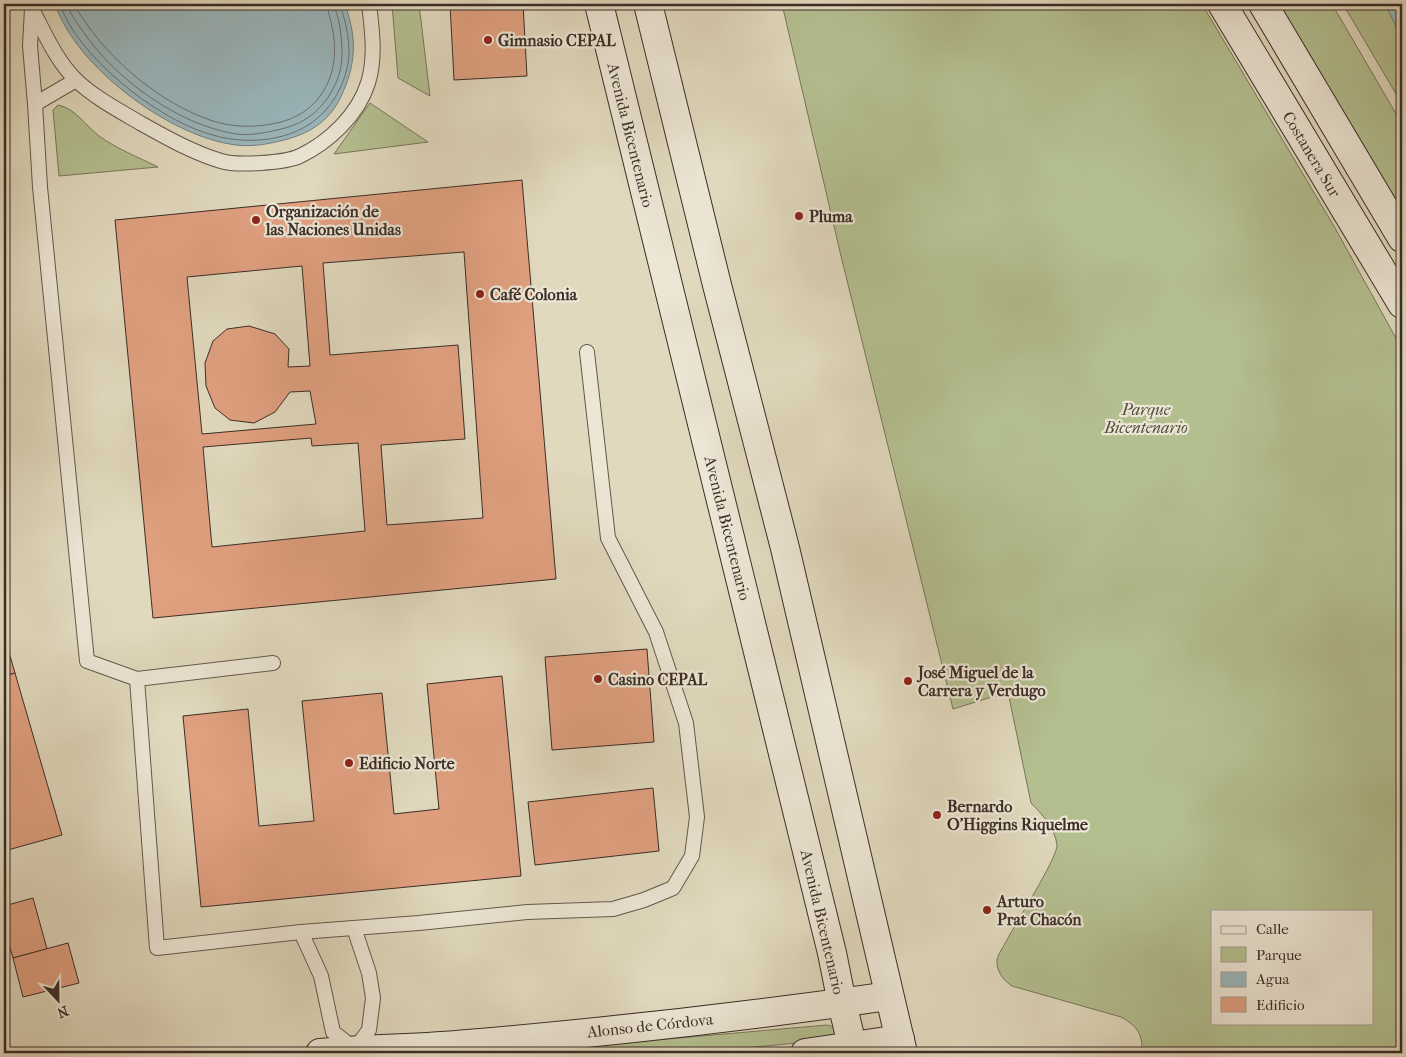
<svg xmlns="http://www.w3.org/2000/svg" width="1406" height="1057" font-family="'IM FELL French Canon',serif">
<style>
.green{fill:#b4bf90;stroke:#78765c;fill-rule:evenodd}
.water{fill:#9ab7bd;stroke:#748081}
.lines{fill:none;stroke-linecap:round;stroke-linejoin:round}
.shore{stroke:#6a7272;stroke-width:1}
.building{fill:#e0a080;stroke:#3b2d27;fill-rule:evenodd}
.service-casing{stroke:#64584d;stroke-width:16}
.secondary-casing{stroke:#3b2d27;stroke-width:30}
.service{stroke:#ece6d5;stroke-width:14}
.secondary{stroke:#ece6d5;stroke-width:28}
.poi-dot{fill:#8f2418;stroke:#ece6d5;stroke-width:2}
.labels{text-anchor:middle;stroke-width:4.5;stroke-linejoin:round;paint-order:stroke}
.poi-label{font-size:16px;font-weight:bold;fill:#3b2d27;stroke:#ece6d5;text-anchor:start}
.street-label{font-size:16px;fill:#3b2d27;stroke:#ece6d5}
.park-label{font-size:16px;font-style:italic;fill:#534a3c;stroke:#ece6d5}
</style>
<rect width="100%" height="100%" fill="#e1d9be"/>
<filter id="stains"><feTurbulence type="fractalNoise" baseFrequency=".004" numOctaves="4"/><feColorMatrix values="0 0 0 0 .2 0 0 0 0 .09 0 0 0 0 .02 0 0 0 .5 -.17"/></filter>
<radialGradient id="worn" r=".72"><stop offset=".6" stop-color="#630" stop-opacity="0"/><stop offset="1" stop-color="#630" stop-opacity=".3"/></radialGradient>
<g class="green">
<path d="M392,4H419L430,96L398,78Z"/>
<path d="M782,4H1202L1335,228L1402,349V1053H1142C1143,1034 1137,1026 1121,1017L1012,986C1004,981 996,971 997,960C998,954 1004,946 1007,940C1015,924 1058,857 1057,845C1055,828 1042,814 1031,803L1008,692L953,709L841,256ZM1212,911H1372V1023H1212Z"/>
<path d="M1278,4H1332L1402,124V217Z"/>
<path d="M1343,4H1402V104Z"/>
<path d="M370,103L428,142L334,154Z"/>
<path d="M58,105C75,108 86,126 99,136C117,149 138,157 158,167L59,176L53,110Z"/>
<path d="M827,1025L834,1027L835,1036L830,1040L690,1053H507Z"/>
</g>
<g class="water">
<path d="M55,4H345C356,36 357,60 343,92C332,119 312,133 284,140C269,144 252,147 236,145C170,137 76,67 55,4Z"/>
<path d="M1385,4H1402V39Z"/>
</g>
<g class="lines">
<g class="shore">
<path d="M60,4C77,56 155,117 206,133C244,146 294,143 323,113C338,98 349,73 349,52C349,41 347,28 344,18C343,13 341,9 340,4"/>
<path d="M67,4C70,14 76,21 82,30C114,78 178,125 236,134C252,136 269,132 285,128C312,121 330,101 339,75C344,57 342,40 339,22C338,16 335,10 334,4"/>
<path d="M74,4C77,11 82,17 86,23C114,64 163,104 210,120C233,128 257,128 281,122C307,115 325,97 332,71C336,55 335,38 331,22C330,16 327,10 327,4"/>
</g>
</g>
<g class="building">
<path d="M450,4H523L527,76L454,80Z"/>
<path d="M522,180L556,579L153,618L115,220ZM464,252L483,518L387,525L381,445L465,439L458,345L330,355L323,263ZM302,266L310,366L288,367L289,349L275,334L249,326L227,329L213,341L205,363L206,386L215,408L230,420L254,423L275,412L290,392L310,391L316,424L202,434L187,277ZM311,438L312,446L358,443L365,531L212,547L203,447Z"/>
<path d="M4,635L15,673L4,676Z"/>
<path d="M647,649L654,742L552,750L545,657Z"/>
<path d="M15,673L62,835L4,851V676Z"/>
<path d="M502,676L521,876L201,907L183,716L248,709L259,826L314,821L302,701L382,693L394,814L439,809L427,684Z"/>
<path d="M653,788L659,851L535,865L528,802Z"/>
<path d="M33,898L47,949L13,958L4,927V906Z"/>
<path d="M68,943L79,983L23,997L13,958Z"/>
</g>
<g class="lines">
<g class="service-casing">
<g id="service">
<path d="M32,9L30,46L35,104L40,187L87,661L137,679L157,948L301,932L419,923L527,912L613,909L644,900L673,888L692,856L697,817L686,723L656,632L608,538L587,352"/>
<path d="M32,9C45,34 56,60 76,80C95,98 120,111 142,124C167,138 194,153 221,161C237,166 285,163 300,156C329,142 358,115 368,83C376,57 372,30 369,4"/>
<path d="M35,104L76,80"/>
<path d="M137,679L273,663"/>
<path d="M301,932L321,976L333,1032L355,1049L369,1030L373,998L369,973L354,928"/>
</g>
</g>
<g class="secondary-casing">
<g id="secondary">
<path d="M599,4L832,953L842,1003L854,1053"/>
<path d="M648,4L717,285L785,548L903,1053"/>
<path d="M1222,4L1402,304"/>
<path d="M1263,4L1402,238"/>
<path d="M320,1053C370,1048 419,1049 468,1044C609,1032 750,1016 889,996"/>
<path d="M805,1053L900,1039"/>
</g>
</g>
<use href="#service" class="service"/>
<use href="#secondary" class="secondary"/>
</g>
<g class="poi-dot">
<circle cx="488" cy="40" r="5"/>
<circle cx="799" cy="216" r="5"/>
<circle cx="256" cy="220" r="5"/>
<circle cx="480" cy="294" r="5"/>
<circle cx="598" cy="679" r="5"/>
<circle cx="908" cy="681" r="5"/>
<circle cx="349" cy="763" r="5"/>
<circle cx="937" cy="815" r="5"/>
<circle cx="987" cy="910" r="5"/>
</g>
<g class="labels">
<g class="poi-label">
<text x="498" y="46">Gimnasio CEPAL</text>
<text x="266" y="217">Organización de<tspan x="266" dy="18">las Naciones Unidas</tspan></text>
<text x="809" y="222">Pluma</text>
<text x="490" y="300">Café Colonia</text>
<text x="918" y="678">José Miguel de la<tspan x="918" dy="18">Carrera y Verdugo</tspan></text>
<text x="608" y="685">Casino CEPAL</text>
<text x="359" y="769">Edificio Norte</text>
<text x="947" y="812">Bernardo<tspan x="947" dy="18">O'Higgins Riquelme</tspan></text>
<text x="997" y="907">Arturo<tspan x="997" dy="18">Prat Chacón</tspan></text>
</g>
<g class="street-label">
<text transform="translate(631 135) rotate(76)" y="6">Avenida Bicentenario</text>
<text transform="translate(1312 154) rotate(59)" y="6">Costanera Sur</text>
<text transform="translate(728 528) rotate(76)" y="6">Avenida Bicentenario</text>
<text transform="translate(823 922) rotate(77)" y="6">Avenida Bicentenario</text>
<text transform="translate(650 1025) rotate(-6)" y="6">Alonso de Córdova</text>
</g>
<g class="park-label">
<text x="1146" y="415">Parque<tspan x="1146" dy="18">Bicentenario</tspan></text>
</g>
</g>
<rect width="1406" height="1057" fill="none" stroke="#e1d9be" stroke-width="20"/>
<rect x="5" y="5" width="1396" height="1047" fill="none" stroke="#3b2d27" stroke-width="2.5"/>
<rect x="10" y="10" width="1386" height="1037" fill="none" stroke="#3b2d27"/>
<rect x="1211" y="910" width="162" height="115" fill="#ece6d5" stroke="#a59c8f"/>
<rect x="1221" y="926" width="25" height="8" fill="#ece6d5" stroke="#a59c8f"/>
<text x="1256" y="934" font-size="15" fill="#3b2d27">Calle</text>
<rect x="1221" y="947" width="25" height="15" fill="#b4bf90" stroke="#a59c8f"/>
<text x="1256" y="960" font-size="15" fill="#3b2d27">Parque</text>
<rect x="1221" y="972" width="25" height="15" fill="#9ab7bd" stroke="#a59c8f"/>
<text x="1256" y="984" font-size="15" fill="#3b2d27">Agua</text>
<rect x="1221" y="997" width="25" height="15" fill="#e0a080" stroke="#a59c8f"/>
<text x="1256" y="1010" font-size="15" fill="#3b2d27">Edificio</text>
<g transform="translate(58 1000) rotate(158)" stroke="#ece6d5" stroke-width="4" paint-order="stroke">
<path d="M0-4L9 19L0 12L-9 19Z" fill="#3b2d27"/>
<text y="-8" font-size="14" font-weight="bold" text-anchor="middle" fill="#3b2d27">N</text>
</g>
<rect width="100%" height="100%" filter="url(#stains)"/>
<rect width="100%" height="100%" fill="url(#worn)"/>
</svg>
